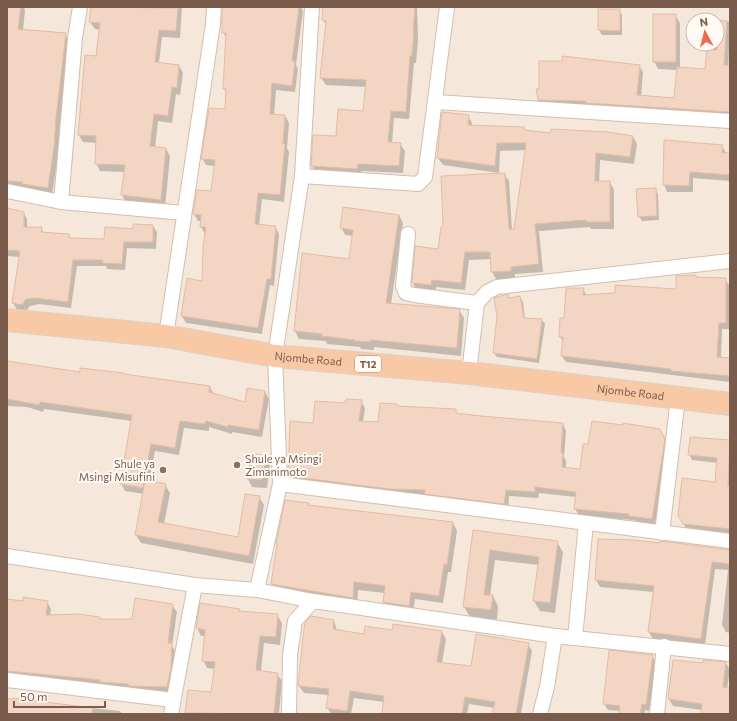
<svg xmlns="http://www.w3.org/2000/svg" width="737" height="721" font-family="Commissioner,sans-serif">
<style>
.residential{fill:#f5e8da;fill-rule:evenodd}
.shadow{fill:#0003}
.building{fill:#f3d5c3;stroke:#e6bba3}
.lines{fill:none;stroke-linecap:round;stroke-linejoin:round}
.minor-casing{stroke:#d1beb0;stroke-width:16}
.trunk-casing{stroke:#dad1cd;stroke-width:24}
.minor{stroke:#fff;stroke-width:14}
.trunk{stroke:#f9c8a4;stroke-width:22}
.education-dot{fill:#8d6e63;stroke:#fffaf3;stroke-width:1.5}
.labels{text-anchor:middle;stroke-width:4;stroke-linejoin:round;paint-order:stroke}
.shield{fill:#fffaf3;stroke:#a28b7f;stroke-width:1}
.shield-label{font-size:10px;font-weight:bold;fill:#7a5c4d}
.street-label{font-size:11px;fill:#7a5c4d;stroke:#fffaf3}
.education-label{font-size:11px;fill:#785e54;stroke:#fffaf3;text-anchor:start}
</style>
<rect width="100%" height="100%" fill="#fdf6ec"/>
<path class="residential" d="M7,7H730V714H7ZM693,20H717V44H693Z"/>
<g class="shadow">
<path d="M7,7H24L25,10L23,30L65,34L69,42L60,126L58,155L52,195L7,187Z"/>
<path d="M92,7H182L180,38L162,37L159,63L179,66L183,73L180,95L176,94L172,123L158,121L155,148L166,149L170,156L165,207L126,202L122,195L125,172L100,171L96,163L97,143L83,142L79,135L97,57L100,30L95,29L90,22Z"/>
<path d="M223,7H301L303,11L296,65L298,69L295,92L276,90L274,115L285,116L289,123L287,148L289,152L284,202L262,199L259,226L275,227L279,234L274,286L270,285L262,334L186,323L182,316L203,282L205,234L201,227L202,221H198L194,214L212,193L215,166L206,165L202,158L225,110L227,93L224,89L227,39L223,32Z"/>
<path d="M324,7H417L418,40L416,63H414L409,119L394,118L392,143L400,144L405,151L403,173L361,171V177L316,174L312,166L314,136L337,137L364,112L367,87L326,85L321,78L327,26L323,20Z"/>
<path d="M619,10L622,15V35H602L599,30Z"/>
<path d="M675,15L680,23V68L706,70L708,44H717V21L730,22L728,73L730,74V119L542,107L538,100L639,66L643,72L641,97L675,99L677,70L658,69L654,61Z"/>
<path d="M468,116L472,123V126L524,128L526,131L551,134L633,137L637,144L634,164L600,160L599,182H610L614,190V229H591L590,227L539,231L543,272L515,274V279H496L492,272V259L469,260L465,290L436,287L435,293L417,291L413,283L416,247L439,250L504,174L509,181L512,230H515L526,150L500,151L499,173L443,165L438,158Z"/>
<path d="M665,141L722,146L726,153H730V181L693,178V192H667L664,185Z"/>
<path d="M655,189L658,194L659,220L642,221L639,216Z"/>
<path d="M7,209L23,212L27,219V228H41L44,233L69,235L71,239L105,240L153,226L157,232L156,249L127,248L125,270L107,269L106,266H77L71,308L39,304L30,306L26,311L17,310L13,303L20,257L7,256Z"/>
<path d="M399,215L403,223L391,304L459,310L464,318L461,356L374,347V350L361,349L360,347L327,344L326,341L299,339L295,331L350,260L353,236L345,235L341,227Z"/>
<path d="M725,279L729,285V329H722L721,358L730,359V382L566,362L562,356L563,342L560,336L565,319L583,289L587,296L677,290Z"/>
<path d="M508,295L510,299L520,297L523,302L525,319L542,320L545,324L539,363L497,357L494,353Z"/>
<path d="M7,362L81,373L210,387L214,395L245,403L265,392L269,399L262,437L232,432V434L209,427V431L184,428L179,455L155,451L149,482L165,485L170,493L164,524L239,538L259,497L264,505L253,564L141,543L136,535L144,494L125,491L121,483L132,421L44,409L43,412L27,407L7,406Z"/>
<path d="M361,401L365,408L363,422L379,423L398,407L455,410L457,414L563,424L566,431L564,457L566,461V468L581,470L663,436L668,446L655,525L632,520L579,515L575,509L576,497L539,493L538,498L509,496L508,510L293,483L289,476L291,422L314,424L346,404Z"/>
<path d="M691,438L730,441V534L687,530L679,516L715,483L718,463L692,460L689,454Z"/>
<path d="M266,456L270,464L267,488L252,487L248,479Z"/>
<path d="M308,504L309,506L453,523L457,531L451,572H448L443,603L415,599L413,613L388,610L384,602L385,593L358,590L357,605L277,592L272,584Z"/>
<path d="M474,531L557,542L563,552L555,613L540,611L534,601L539,565L495,560L490,596H493L498,606L497,620L470,617L464,607Z"/>
<path d="M730,552V633L726,632L722,625L728,570L715,569L705,645L653,639L649,632L654,592L600,587L596,580Z"/>
<path d="M7,600L47,602L51,609L50,616L99,618L101,620H132L172,605L177,612L172,646L175,651V676L171,694L7,678Z"/>
<path d="M239,610L240,612L277,615L282,623L280,645L264,643L261,671L277,674L282,681L279,714H186L189,691L211,693L215,669L207,668L203,660L205,636H201L197,628Z"/>
<path d="M334,621L337,631L365,635L393,631L442,632L446,639L442,663L472,667L528,644L532,651L521,714H494L495,708L469,704L467,714H383L384,702L354,698L351,714H331L327,707L329,695L304,693L299,686L304,637Z"/>
<path d="M652,656L656,662L649,711L645,710L644,714H620L621,711L608,710L604,704Z"/>
<path d="M674,661L704,664L726,663L730,670L727,689H730V714H702V710L673,706L669,699Z"/>
<path d="M7,699L120,711L122,714H7Z"/>
</g>
<g class="building">
<path d="M7,7H21L18,29L66,33L56,118L54,147L48,188L22,184V182L7,181Z"/>
<path d="M91,7L178,8L176,31L159,30L155,62L179,65L177,88L172,87L168,116L154,114L150,146L166,148L161,200L121,195L125,165L95,164L96,136L78,135L85,55L96,56L100,23L89,22Z"/>
<path d="M222,7H299L292,61H295L292,86L272,83L270,114L285,115L283,144H285L280,195L258,193L255,224L276,226L271,279H267L258,328L181,316L187,278L202,281L203,247L206,227H200L201,215L193,214L197,190L211,191L215,160L201,159L209,108L225,109L226,89H223L226,33H222Z"/>
<path d="M323,7H415L413,32H414L412,56H410L406,112L391,111L388,142L401,143L399,166L358,164L357,169L311,166L313,135L336,136L338,109L363,111L366,80L320,78L326,21L322,20Z"/>
<path d="M598,9H620V31L598,30Z"/>
<rect x="653" y="14" width="23" height="48"/>
<path d="M717,20L727,21L724,65H730V112L585,103L586,101L538,100L536,89H539V61H563L562,56L640,65L637,95L674,98L677,67L705,69L707,49L717,50Z"/>
<path d="M442,112L469,115L468,125L524,127L525,130L550,133L551,129L608,132L633,136L630,157L596,153L595,181H610V222H586V220L535,224L539,264L511,267V271L491,272L490,252H465L461,283L432,280L431,285L412,283L415,246L438,249L441,227H443L441,176L505,173L509,229H514L526,143H497L495,166L437,158Z"/>
<path d="M664,140L723,145L722,153L730,152V175L690,172L689,186L663,185Z"/>
<path d="M656,188L657,216L638,217L636,189Z"/>
<path d="M343,207L399,215L386,303L460,309L457,348L370,340V342L355,341V340L321,336L322,334L294,331L302,253L349,259L353,230L340,228Z"/>
<path d="M7,208L24,212V227H42L41,232L69,234V238L104,239L105,227L133,229V224L153,225V242H124L122,264L102,263L103,260H73L68,302L35,298L26,299L22,305L12,303L20,251L7,250Z"/>
<path d="M696,275V277L726,278V323H719L717,357L730,358V376L671,371V369L561,356L563,337H559L560,318H564L566,288H584L583,295L615,293V285L676,289V276Z"/>
<path d="M508,294L509,298L520,296L524,318L542,319L537,359L493,353L497,317L494,298Z"/>
<path d="M7,361L80,372V368L124,373V374L210,386L209,392L245,402L247,388L265,391L259,430L228,425V427L206,421L205,424L180,421L175,448L151,444L143,488L120,484L132,415L40,402L39,405L7,399Z"/>
<path d="M346,399L362,400L359,421L378,422L380,403L397,404V406L456,409V413L481,416L563,423L561,453H563L562,467L580,469L583,444H588L592,421L623,425V423L660,429L665,439L652,519L628,516L629,514L574,509L576,492L535,487V492L506,490L504,504L424,494L425,490L389,489L288,476L290,421L313,423L315,401L345,403Z"/>
<path d="M690,437L730,440L728,486H730V529L683,524L678,516L682,478L715,482L717,458L688,455Z"/>
<path d="M251,453L266,456L262,480L247,479Z"/>
<path d="M145,480L166,484L158,522L238,537L245,494L260,496L249,556L135,535Z"/>
<path d="M285,500L309,503L308,505L453,522L447,565L444,564L439,596L411,592L409,606L383,602L385,586L354,582L353,598L271,584L277,544H276Z"/>
<path d="M473,530L558,541L550,603L533,601L539,557L490,550L484,595H493L491,610L463,607Z"/>
<path d="M598,539L634,540L660,543V541L730,550V564L712,562L701,639L648,632L654,586L595,580Z"/>
<path d="M23,597L48,601L46,615L78,614L100,617V619H132L135,598L173,604L168,643H172L171,668L167,687L129,686L128,684L100,682V680L7,671V599L23,601Z"/>
<path d="M200,603L240,609L239,611L278,614L276,637L260,636L256,670L278,673L274,714L185,713L188,690L211,692L215,662L202,661L205,630L196,628Z"/>
<path d="M311,616L334,620L333,629L364,634L365,626L392,630L393,624L442,631L437,662L471,666L476,634L529,643L516,714H492L495,702L465,697L462,714H382L384,696L350,691L347,711L326,708L329,689L298,686L303,637L305,622Z"/>
<path d="M609,650L653,655L646,705L642,704L640,714H619L620,706L603,704Z"/>
<path d="M673,660L703,663V660L726,662L723,687L730,688V714H701L702,704L668,699Z"/>
<path d="M13,698L93,708L92,714H7V699H13Z"/>
</g>
<g class="lines">
<g class="minor-casing">
<g id="minor">
<path d="M436,102L730,121"/>
<path d="M302,176L418,184L425,177L447,7"/>
<path d="M7,191L61,202L184,213"/>
<path d="M61,202L75,38L80,7"/>
<path d="M408,234L403,286L406,293L414,295L477,303"/>
<path d="M166,336L213,24L214,7"/>
<path d="M469,373L477,303L487,292L497,287L730,261"/>
<path d="M280,484L730,541"/>
<path d="M662,533L678,398"/>
<path d="M7,556L195,585L257,590L313,601L555,636L730,654"/>
<path d="M257,590L280,484L275,356L302,176L312,7"/>
<path d="M575,638L586,523"/>
<path d="M7,680L173,700"/>
<path d="M171,714L195,585"/>
<path d="M289,714L290,655L295,621L313,601"/>
<path d="M540,714L547,687L555,636"/>
<path d="M657,714L664,646"/>
</g>
</g>
<g class="trunk-casing">
<g id="trunk">
<path id="s1" d="M7,320L166,336L275,356L469,373L730,404"/>
</g>
</g>
<use href="#minor" class="minor"/>
<use href="#trunk" class="trunk"/>
</g>
<g class="education-dot">
<circle cx="237" cy="465" r="4"/>
<circle cx="163" cy="470" r="4"/>
</g>
<g class="labels">
<rect class="shield" x="355" y="356" width="26" height="16" rx="3"/>
<g class="shield-label">
<text x="368" y="368">T12</text>
</g>
<g class="street-label">
<text dy="4" stroke="none"><textPath href="#s1" startOffset="304">Njombe Road</textPath></text>
<text dy="4" stroke="none"><textPath href="#s1" startOffset="628">Njombe Road</textPath></text>
</g>
<g class="education-label">
<text x="245" y="463">Shule ya Msingi<tspan x="245" dy="13">Zimanimoto</tspan></text>
<text x="155" y="468" text-anchor="end">Shule ya<tspan x="155" dy="13">Msingi Misufini</tspan></text>
</g>
</g>
<rect width="737" height="721" fill="none" stroke="#7a5c4d" stroke-width="16"/>
<g transform="translate(705 32) rotate(353)"><circle r="19" fill="#fffaf3" stroke="#cabbb1"/>
<path d="M0-3L7 15L0 10L-7 15Z" fill="#e76f51"/>
<text y="-6" font-size="11" font-weight="bold" text-anchor="middle" fill="#7a5c4d">N</text>
</g>
<path d="M14 701v6h91v-6" fill="none" stroke="#7a5c4d" stroke-width="2"/>
<text x="20" y="701" font-size="12" fill="#7a5c4d" stroke="#fffaf3" stroke-width="3" paint-order="stroke">50 m</text>
</svg>
